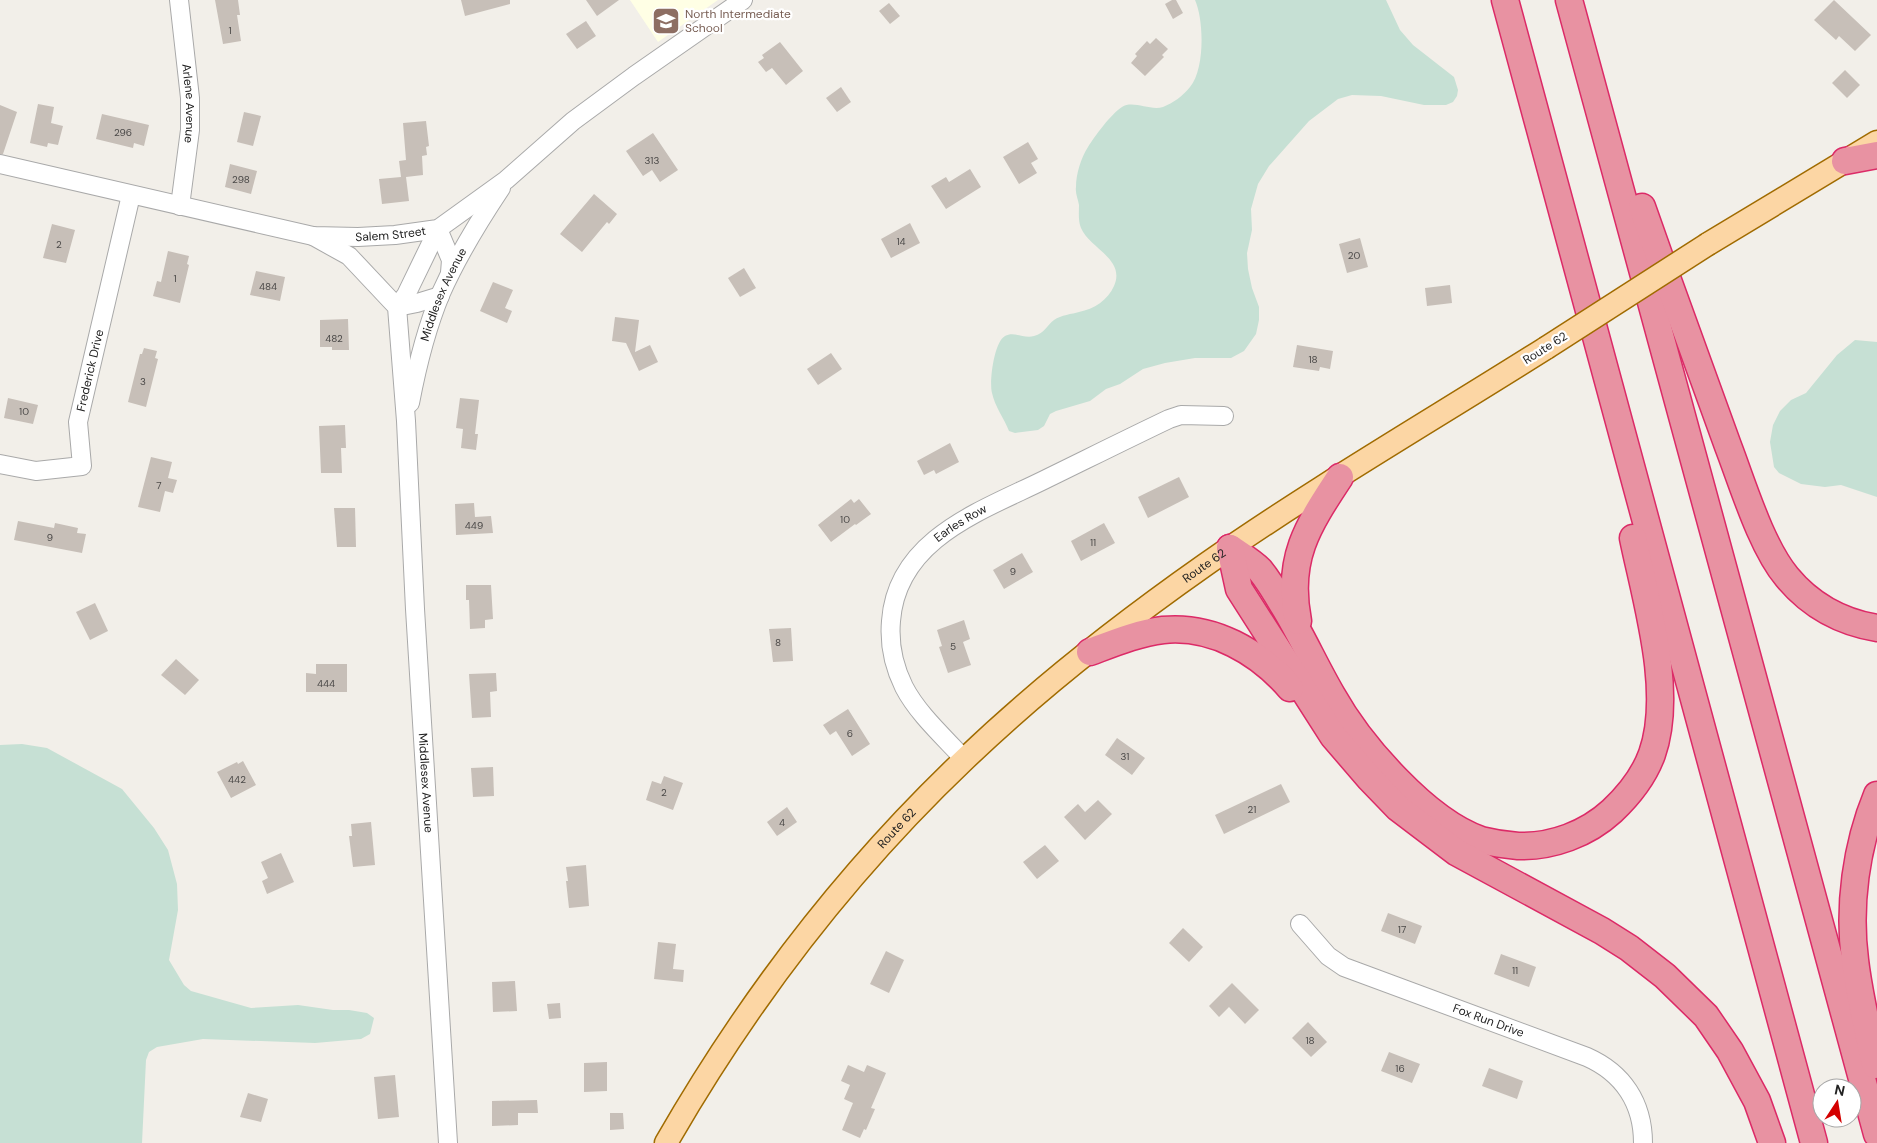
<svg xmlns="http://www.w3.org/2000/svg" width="1877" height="1143" font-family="'DM Sans',sans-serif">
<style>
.education{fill:#ffffe5}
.wetland{fill:#c6e0d4}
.building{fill:#c7bfb8}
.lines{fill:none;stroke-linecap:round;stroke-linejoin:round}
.minor-casing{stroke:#a9a9a9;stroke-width:20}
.major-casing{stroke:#a06b00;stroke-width:25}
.highway-casing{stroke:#dc2a67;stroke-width:29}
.minor{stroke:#fff;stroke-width:18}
.major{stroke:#fcd6a4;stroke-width:22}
.highway{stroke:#e892a2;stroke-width:26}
.major-bridge-casing{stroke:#a06b00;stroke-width:25;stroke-linecap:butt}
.major-bridge{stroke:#fcd6a4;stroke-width:22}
.labels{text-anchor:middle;stroke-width:4.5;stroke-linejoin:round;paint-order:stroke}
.number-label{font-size:10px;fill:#4b4948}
.education-label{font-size:12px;fill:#785e54;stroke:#fff;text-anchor:start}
.street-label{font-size:12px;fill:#222;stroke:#fff}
</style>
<rect width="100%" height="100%" fill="#f2efe9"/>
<path class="education" d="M630,0H718L658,42Z"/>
<g class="wetland">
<path d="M1195,0H1386L1400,30L1413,45L1454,77L1458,90L1457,96L1453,102L1446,105H1424L1381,96L1352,95L1338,99L1309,121L1269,166L1258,184L1251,209L1252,230L1247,253L1248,269L1252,288L1259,307V320L1256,334L1244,351L1231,358H1195L1165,363L1143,369L1120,384L1106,389L1090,401L1056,411L1050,414L1044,426L1038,430L1015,433L1009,431C1004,418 995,407 992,393C989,382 994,342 1005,336C1014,331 1024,339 1034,336C1045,333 1047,325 1054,320C1061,315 1072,314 1079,312C1094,309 1108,300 1114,286C1126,259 1089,248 1081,228C1078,221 1079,212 1079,205C1078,199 1075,193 1076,187C1076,174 1081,158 1088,147C1095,136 1111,114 1122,107C1133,100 1150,111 1163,107C1173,103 1183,96 1190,87C1205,69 1204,20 1195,0Z"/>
<path d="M1855,340L1877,342V497L1841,485L1825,487L1801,484L1779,473L1774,467L1770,442L1773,425L1780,411L1791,400L1806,393L1837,355Z"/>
<path d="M22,744L47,748L122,789L154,828L168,850L177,884L178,910L169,960L184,985L191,991L251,1008L298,1005L333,1010H349L367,1013L374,1018L370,1034L361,1039L315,1043L203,1039L157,1047L149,1052L146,1060L142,1143H0V745Z"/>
</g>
<g class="building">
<path d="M215,0H238L240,15H237L241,41L223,44Z"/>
<path d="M461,0H510V4L465,16Z"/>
<path d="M586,0H619L597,16Z"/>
<path d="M1172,0H1176L1183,13L1173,19L1165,4Z"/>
<path d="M1834,0L1871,35L1855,51L1839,36L1836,40L1814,20Z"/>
<path d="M889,3L900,16L890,24L879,11Z"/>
<path d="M586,21L596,36L577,49L566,34Z"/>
<path d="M1156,38L1168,49L1162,55L1164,57L1145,76L1131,63L1137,56L1135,54L1147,41L1150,44Z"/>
<path d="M780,42L803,71L786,85L772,68L766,72L758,62L764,58L762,55Z"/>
<path d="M1845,70L1860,85L1847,98L1832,83Z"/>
<path d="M841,87L851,102L837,112L826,98Z"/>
<path d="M38,104L54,107L51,123L63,126L58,145L48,143L47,147L30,143Z"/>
<path d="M0,105L17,112L3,154H0Z"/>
<path d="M244,112L261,116L253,146L237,142Z"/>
<path d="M102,114L149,125L144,146L134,143L133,148L96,139Z"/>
<path d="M426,121L429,146L426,147L427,155L422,156L423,175L406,177L409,201L382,204L379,179L401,177L399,161L406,160L403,123Z"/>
<path d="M653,133L678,170L660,182L652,170L643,176L626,151Z"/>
<path d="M1028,142L1038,159L1031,163L1037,173L1019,184L1003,157Z"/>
<path d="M230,164L257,171L251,194L225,187Z"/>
<path d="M970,169L981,187L946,209L931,186L946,177L949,182Z"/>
<path d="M594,194L617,214L609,224L607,222L582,252L560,234Z"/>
<path d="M910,223L920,243L891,258L881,239Z"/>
<path d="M52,224L75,230L66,263L43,258Z"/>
<path d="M1360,238L1368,267L1347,273L1339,244Z"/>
<path d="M168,251L189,256L187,264L189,265L180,303L153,296L157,281L161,282Z"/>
<path d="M744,268L756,288L740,297L728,278Z"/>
<path d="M256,271L285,277L280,301L250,295Z"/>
<path d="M493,282L513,290L505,308L512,311L507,323L480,311Z"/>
<path d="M1450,285L1452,303L1427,306L1425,288Z"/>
<path d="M615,317L639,320L635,352L650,345L658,362L639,371L626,343L612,341Z"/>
<path d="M348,319L349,350H332V347H320V320Z"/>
<path d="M1297,345L1333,351L1330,369L1320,367L1319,371L1293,367Z"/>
<path d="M144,348L157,351L155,358L158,359L146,407L128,402L140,354H142Z"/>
<path d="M831,353L842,369L818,385L807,369Z"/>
<path d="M8,398L38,405L33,424L4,418Z"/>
<path d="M460,398L479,400L475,434H478L476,450L461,448L463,429L456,428Z"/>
<path d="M345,425L346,448H341L342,473H321L319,426Z"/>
<path d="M950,443L959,462L936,474L934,470L924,475L917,461Z"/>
<path d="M151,457L172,462L168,478L177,480L173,493L165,491L160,512L138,507Z"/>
<path d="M1179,477L1189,497L1148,518L1138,497Z"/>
<path d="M851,499L854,503L859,499L871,514L856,525L855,524L831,542L818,525Z"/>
<path d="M474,503L475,517L491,516L493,533L456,535L455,504Z"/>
<path d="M334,508H355L356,547H337Z"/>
<path d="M18,521L54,528L55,523L78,528L77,533L86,534L82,553L14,540Z"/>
<path d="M1104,523L1115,543L1081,561L1071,541Z"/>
<path d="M1022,553L1033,572L1004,589L993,570Z"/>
<path d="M466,585H491L493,619L485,620V628L470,629L469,600H466Z"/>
<path d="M95,603L108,631L90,640L76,612Z"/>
<path d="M964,620L970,639L963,642L971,665L948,673L939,647L942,646L937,630Z"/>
<path d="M791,628L793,661L773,662L769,629Z"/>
<path d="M176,659L199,680L185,695L161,675Z"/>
<path d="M316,664H347V692H306V673L316,674Z"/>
<path d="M496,673L497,691L490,692L491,717L472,718L469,674Z"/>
<path d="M848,709L870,744L852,756L836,731L830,735L823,725Z"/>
<path d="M1117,738L1145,758L1132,775L1105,755Z"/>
<path d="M243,761L256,785L231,798L217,772L237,762L238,764Z"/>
<path d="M493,767L494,796L473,797L471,768Z"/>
<path d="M664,776L683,783L673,810L646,800L652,781L661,784Z"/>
<path d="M1281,784L1290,802L1224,834L1215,815Z"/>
<path d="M1098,800L1112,814L1085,840L1064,817L1078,804L1085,812Z"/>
<path d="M787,807L797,822L777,836L767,822Z"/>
<path d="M371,822L375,865L353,867L349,836H352L351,824Z"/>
<path d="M1045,845L1059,861L1037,879L1023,862Z"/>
<path d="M281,853L294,882L267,894L262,881L268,878L261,862Z"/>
<path d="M586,865L589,906L569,908L566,881H568L566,867Z"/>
<path d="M1388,913L1422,926L1415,944L1381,931Z"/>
<path d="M1183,928L1203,947L1189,962L1169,943Z"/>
<path d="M658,942L676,944L673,969L684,970L683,982L654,979Z"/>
<path d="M886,951L904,960L889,993L870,984Z"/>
<path d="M1501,954L1536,967L1529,987L1494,974Z"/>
<path d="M515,981L517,1011L493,1012L492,982Z"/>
<path d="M1232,983L1259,1010L1245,1024L1229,1007L1219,1017L1209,1006Z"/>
<path d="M560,1003L561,1018L549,1019L547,1004Z"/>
<path d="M1308,1022L1327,1042L1311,1057L1292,1038Z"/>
<path d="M1389,1052L1420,1064L1412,1083L1381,1071Z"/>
<path d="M607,1062V1091L584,1092V1063Z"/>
<path d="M848,1065L864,1072L867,1065L886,1073L871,1108L875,1109L866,1130L864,1129L860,1138L842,1130L853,1103L844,1099L850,1085L841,1081Z"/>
<path d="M1489,1068L1523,1081L1517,1099L1482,1086Z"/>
<path d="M395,1075L399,1117L378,1119L374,1077Z"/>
<path d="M248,1093L268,1099L261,1122L240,1117Z"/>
<path d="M537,1100L538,1113H518V1125L492,1126V1101Z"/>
<path d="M610,1113H623L624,1129L610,1130Z"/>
</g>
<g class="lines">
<g class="minor-casing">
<g id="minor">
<path id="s1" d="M179,0L190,98V130L180,206"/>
<path id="s2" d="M0,164L313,236L358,237L395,235L438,229L506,180L573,121L634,76L743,0"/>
<path d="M438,229L451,260L450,273"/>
<path id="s3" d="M313,236L349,256L397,307L406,421L415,609L448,1143"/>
<path d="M397,307L406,295L438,229"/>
<path d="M397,307L417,303L440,296"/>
<path id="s4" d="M410,403C417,366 426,329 441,293C457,257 479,221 501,188"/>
<path id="s5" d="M0,464L36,471L82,466L78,422L131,195"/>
<path id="s6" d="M965,760C944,737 918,714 904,687C894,667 889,644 891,621C897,539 981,511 1044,480C1085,460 1127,439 1169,419L1181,415L1224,416"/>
<path id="s7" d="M1300,924L1328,956L1344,967L1587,1057C1623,1073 1643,1103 1643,1143"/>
</g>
</g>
<g class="major-casing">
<g id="major">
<path d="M1708,244L1877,142"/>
<path id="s8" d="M666,1143C747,1002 847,871 965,759C1039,688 1121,624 1205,565C1315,488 1432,420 1546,348"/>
</g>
</g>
<g class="highway-casing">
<g id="highway">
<path d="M1505,0L1814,1143"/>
<path d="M1569,0L1877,1134"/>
<path d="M1845,161L1877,155"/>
<path d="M1642,207C1670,287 1699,367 1728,446C1743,485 1761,546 1787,577C1811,606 1841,622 1877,628"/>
<path d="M1230,548C1240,555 1251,561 1260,570C1269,581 1276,593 1283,605C1301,634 1315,666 1332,695C1360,745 1426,821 1481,840C1493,843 1506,845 1518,846C1552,847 1587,834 1612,811C1629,795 1644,776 1652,754C1674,692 1646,601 1633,538"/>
<path d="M1230,548L1239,589L1333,736L1370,779L1398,808L1456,852L1602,931L1629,948L1665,976L1706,1016L1730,1051L1757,1101L1772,1143"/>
<path d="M1298,621C1286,559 1307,527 1340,477"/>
<path d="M1090,652C1114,643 1138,633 1163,630C1213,625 1259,652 1290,688"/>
<path d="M1875,1065C1868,1031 1859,995 1855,960C1848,906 1856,846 1877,795"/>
</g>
</g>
<use href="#minor" class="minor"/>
<use href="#major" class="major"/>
<use href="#highway" class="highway"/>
<g class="major-bridge-casing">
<path id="major-bridge" d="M1546,348L1708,244"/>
</g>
<use href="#major-bridge" class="major-bridge"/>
</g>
<defs>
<g id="school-square" transform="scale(1.4375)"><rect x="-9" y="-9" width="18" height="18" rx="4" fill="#8d6e63" stroke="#fff"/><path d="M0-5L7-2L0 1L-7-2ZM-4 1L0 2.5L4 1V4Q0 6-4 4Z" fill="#fff"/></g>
</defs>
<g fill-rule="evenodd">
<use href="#school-square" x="666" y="21"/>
</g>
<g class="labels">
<g class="number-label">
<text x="230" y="34">1</text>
<text x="123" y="136">296</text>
<text x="652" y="164">313</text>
<text x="241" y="183">298</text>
<text x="901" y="245">14</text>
<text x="59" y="248">2</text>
<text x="1354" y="259">20</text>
<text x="175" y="282">1</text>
<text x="268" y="290">484</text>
<text x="334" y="342">482</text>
<text x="1313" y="363">18</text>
<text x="143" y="385">3</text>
<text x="24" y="415">10</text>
<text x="159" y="489">7</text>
<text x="845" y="523">10</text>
<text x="474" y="529">449</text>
<text x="50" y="541">9</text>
<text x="1093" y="546">11</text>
<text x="1013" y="575">9</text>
<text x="778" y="646">8</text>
<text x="953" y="650">5</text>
<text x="326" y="687">444</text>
<text x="850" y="737">6</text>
<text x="1125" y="760">31</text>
<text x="237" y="783">442</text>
<text x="664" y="796">2</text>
<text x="1252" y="813">21</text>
<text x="782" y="826">4</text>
<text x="1402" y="933">17</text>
<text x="1515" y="974">11</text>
<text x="1310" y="1044">18</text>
<text x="1400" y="1072">16</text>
</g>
<g class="education-label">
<text x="685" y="18">North Intermediate<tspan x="685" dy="14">School</tspan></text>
</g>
<g class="street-label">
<text dy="4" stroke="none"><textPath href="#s1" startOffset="104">Arlene Avenue</textPath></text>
<text dy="4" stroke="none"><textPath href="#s2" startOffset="399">Salem Street</textPath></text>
<text dy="4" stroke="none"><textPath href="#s4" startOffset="114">Middlesex Avenue</textPath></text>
<text transform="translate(1545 348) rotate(-32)" y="4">Route 62</text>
<text dy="4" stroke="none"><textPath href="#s5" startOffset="180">Frederick Drive</textPath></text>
<text dy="4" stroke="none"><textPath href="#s6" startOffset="289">Earles Row</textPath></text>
<text dy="4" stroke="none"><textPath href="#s8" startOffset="796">Route 62</textPath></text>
<text dy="4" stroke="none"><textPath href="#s3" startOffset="588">Middlesex Avenue</textPath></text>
<text dy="4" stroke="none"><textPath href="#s8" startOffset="391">Route 62</textPath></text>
<text dy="4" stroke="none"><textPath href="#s7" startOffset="216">Fox Run Drive</textPath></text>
</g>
</g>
<g transform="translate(1837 1103) rotate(12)"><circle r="24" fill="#ffffff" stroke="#a7a7a7"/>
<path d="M0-4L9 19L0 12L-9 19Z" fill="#d40000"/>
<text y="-8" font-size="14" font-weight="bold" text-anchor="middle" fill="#222222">N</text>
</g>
</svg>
